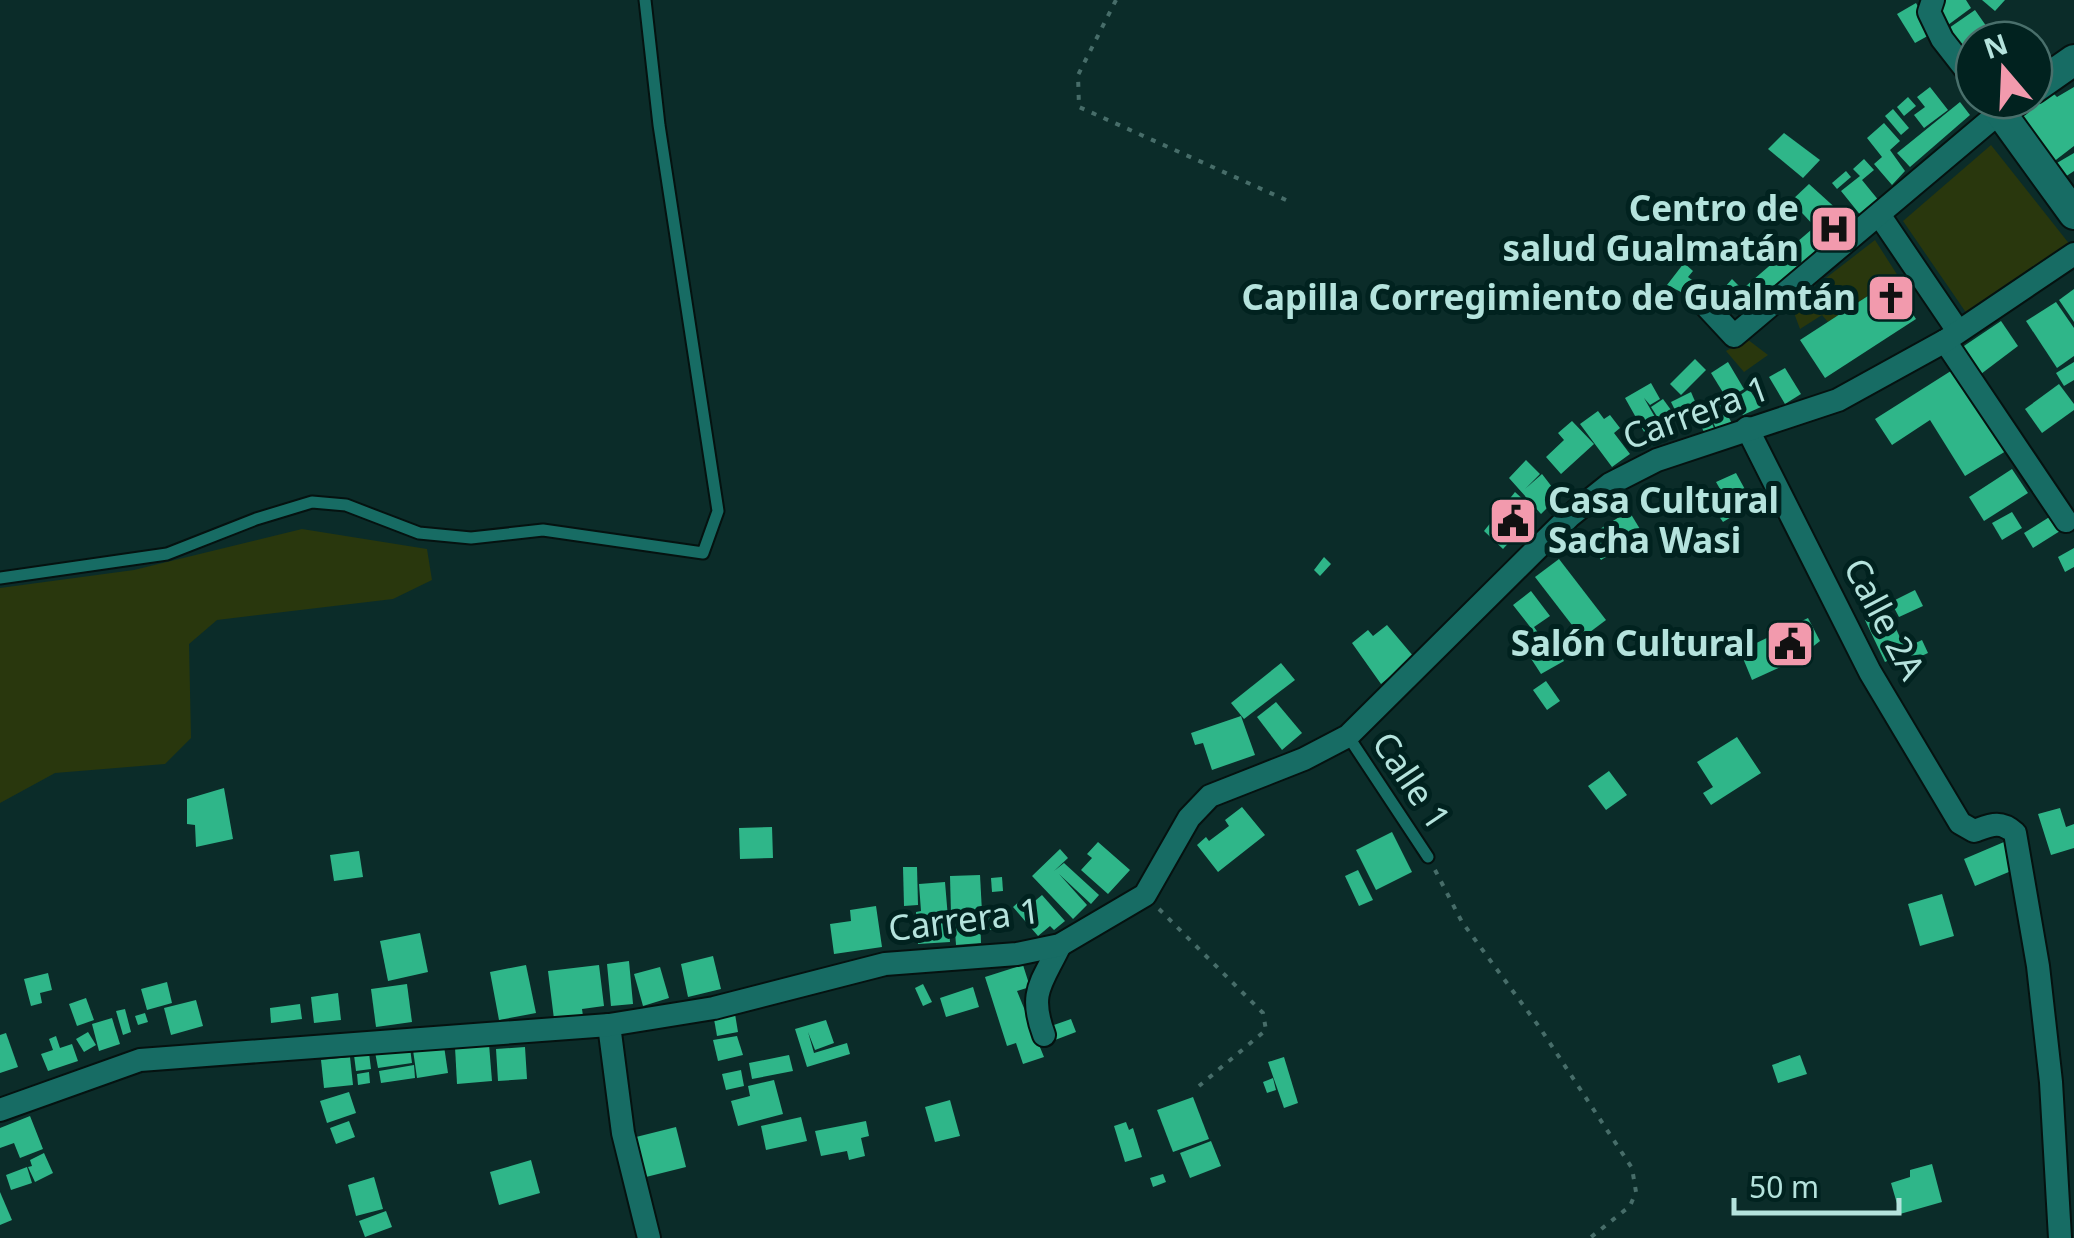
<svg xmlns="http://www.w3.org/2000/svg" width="2074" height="1238" font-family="'Noto Sans',sans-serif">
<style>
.green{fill:#29370d}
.building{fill:#2fb689}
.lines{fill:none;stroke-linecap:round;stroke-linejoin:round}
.lane-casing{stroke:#051210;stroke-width:15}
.street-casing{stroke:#051210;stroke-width:26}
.secondary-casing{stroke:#051210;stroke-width:34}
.path{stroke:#476d69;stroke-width:4;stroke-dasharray:5 8;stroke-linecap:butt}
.lane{stroke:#176c64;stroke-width:11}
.street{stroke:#176c64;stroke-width:22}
.secondary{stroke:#176c64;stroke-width:30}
.labels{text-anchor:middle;stroke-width:10;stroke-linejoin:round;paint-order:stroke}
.poi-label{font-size:35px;font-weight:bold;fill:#b5e3dd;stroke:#01221f;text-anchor:end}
.street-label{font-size:35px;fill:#b5e3dd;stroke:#01221f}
</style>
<rect width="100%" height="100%" fill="#0b2c29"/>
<g class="green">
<path d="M1991,145L2071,246L1967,314L1903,221Z"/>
<path d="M1875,240L1898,276L1828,322L1822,315L1800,329L1791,305Z"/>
<path d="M1747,339L1768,355L1744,372L1726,351Z"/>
<path d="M302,529L427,549L432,580L393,599L217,620L189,644L191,738L165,764L55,773L0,803V588L134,570Z"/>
</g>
<g class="building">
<path d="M1938,0H1966L1971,8L1948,25Z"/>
<path d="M1982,0H2005L1995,11Z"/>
<path d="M1916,3L1933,33L1915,43L1897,14Z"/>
<path d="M1975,10L1996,40H1974V62L1949,28Z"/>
<path d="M1930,87L1948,110L1924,128L1914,115L1925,107L1917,97Z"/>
<path d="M2074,87V146L2048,166L2007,114L2048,88L2057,97Z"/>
<path d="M1908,97L1916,106L1904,116L1897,107Z"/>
<path d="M1960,102L1970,115L1910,167L1897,153Z"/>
<path d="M1893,109L1909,128L1901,135L1885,116Z"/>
<path d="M1884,123L1900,141L1890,150L1905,171L1892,185L1874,164L1882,157L1867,138Z"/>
<path d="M1784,133L1820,160L1803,178L1768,149Z"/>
<path d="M2074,153V171L2059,181L2050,167Z"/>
<path d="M1864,159L1874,170L1862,180L1884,207L1866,222L1841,191L1860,176L1853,169Z"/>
<path d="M1846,171L1851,177L1837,189L1832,183Z"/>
<path d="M1809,184L1851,222L1828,241L1791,201Z"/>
<path d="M1811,230L1828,241L1802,263L1808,268L1765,307L1746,286Z"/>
<path d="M1684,263L1693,271L1688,277L1696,283L1687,295L1667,285Z"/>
<path d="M1732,279L1760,307L1750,316L1740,305L1727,317L1712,302Z"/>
<path d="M1891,281L1916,319L1825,378L1800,340Z"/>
<path d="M2074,289V322L2059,300Z"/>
<path d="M2056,302L2074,328V356L2057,368L2026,321Z"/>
<path d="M2001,321L2018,346L1977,377L1958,350Z"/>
<path d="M1695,359L1706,370L1681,395L1670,384Z"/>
<path d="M1728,362L1744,389L1727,399L1711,373Z"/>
<path d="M2074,362V380L2064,386L2056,373Z"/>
<path d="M1785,368L1801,394L1785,404L1769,377Z"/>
<path d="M1954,369L2006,451L1965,476L1930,420L1892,445L1875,419Z"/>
<path d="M1651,383L1660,399L1650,405L1644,398L1667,438L1652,446L1625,398Z"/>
<path d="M2059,384L2074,404V410L2042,433L2025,409Z"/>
<path d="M1749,389L1761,407L1743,415L1733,400Z"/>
<path d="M1691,392L1697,406L1678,416L1671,402Z"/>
<path d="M1663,399L1671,410L1658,418L1651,407Z"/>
<path d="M1721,400L1732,424L1717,431L1706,406Z"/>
<path d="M1598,411L1604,419L1610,415L1620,428L1614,433L1630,454L1612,467L1580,424Z"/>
<path d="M1706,411L1715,430L1705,434L1696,416Z"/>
<path d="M1572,421L1594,444L1561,474L1546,457L1564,440L1558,433Z"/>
<path d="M1526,460L1540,474L1525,489L1542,474L1559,496L1541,514L1509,478Z"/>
<path d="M2012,469L2028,493L1984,521L1969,497Z"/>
<path d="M1736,473L1753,504L1723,522L1709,502L1724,496L1716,482Z"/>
<path d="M1515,492L1537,512L1503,549L1484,531Z"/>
<path d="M1629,511L1643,534L1601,560L1587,537Z"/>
<path d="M2012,512L2022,528L2002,540L1992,523Z"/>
<path d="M2051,516L2060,531L2033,548L2024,533Z"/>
<path d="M2074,548V567L2065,572L2058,557Z"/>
<path d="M1324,557L1331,564L1320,576L1314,570Z"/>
<path d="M1559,559L1606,620L1582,638L1535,577Z"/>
<path d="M1915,590L1923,606L1899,617L1891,602Z"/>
<path d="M1531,591L1550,616L1534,627L1541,637L1530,646L1521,634L1531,628L1513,605Z"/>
<path d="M1887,610L1907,652L1885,662L1865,620Z"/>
<path d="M1808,618L1820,641L1796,660L1752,680L1740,651Z"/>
<path d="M1387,625L1414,657L1381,684L1352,643L1368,630L1373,636Z"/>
<path d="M1550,636L1564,661L1541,674L1530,657L1534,655L1529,648Z"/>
<path d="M1922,640L1928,653L1913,660L1907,647Z"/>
<path d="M1281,663L1295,680L1244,719L1231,703Z"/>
<path d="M1546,681L1560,701L1547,710L1533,690Z"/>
<path d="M1276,702L1302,733L1282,750L1257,717Z"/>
<path d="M1241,716L1255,755L1212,770L1203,743L1195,745L1191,733Z"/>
<path d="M1737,737L1761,773L1711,805L1703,793L1713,787L1697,762Z"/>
<path d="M1609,771L1627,795L1606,810L1588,786Z"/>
<path d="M224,788L233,839L196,847L195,825L187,824V799Z"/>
<path d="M1242,807L1265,835L1218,872L1197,845L1206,837L1209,841L1229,826L1225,820Z"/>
<path d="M2060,808L2066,827L2074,824V848L2051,855L2038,814Z"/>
<path d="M772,827L773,858L740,859L739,828Z"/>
<path d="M1392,832L1412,872L1376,890L1356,850Z"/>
<path d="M1098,842L1130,870L1108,894L1081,870L1092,858L1087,854Z"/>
<path d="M2004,842L2016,869L1975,886L1964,859Z"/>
<path d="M1060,849L1068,858L1054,871L1064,863L1099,895L1091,904L1059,874L1087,905L1073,919L1032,876Z"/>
<path d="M359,851L363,877L334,881L330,855Z"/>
<path d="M903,867H917L918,905L904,906Z"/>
<path d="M1358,870L1373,900L1359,906L1345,876Z"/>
<path d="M980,875L982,912L951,914L950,876Z"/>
<path d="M1002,877L1003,891L992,892L991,878Z"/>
<path d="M945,882L950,942L918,944L916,912L921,911L919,884Z"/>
<path d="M1942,894L1954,936L1920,946L1908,904Z"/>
<path d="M1042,895L1065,921L1054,930L1050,926L1038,936L1013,907L1024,897L1030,905Z"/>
<path d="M876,906L882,947L834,954L830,924L851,921L850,910Z"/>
<path d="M992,912L993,930H982L981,913Z"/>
<path d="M980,915L981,943L956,945L954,917Z"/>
<path d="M420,933L428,972L388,981L380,941Z"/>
<path d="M713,956L721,989L688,997L681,964Z"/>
<path d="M629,961L633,1004L611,1006L607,964Z"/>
<path d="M526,965L536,1013L499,1020L490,972Z"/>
<path d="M599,965L604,1006L582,1009L583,1016L554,1019L548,971Z"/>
<path d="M1023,965L1030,987L1017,991L1044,1057L1023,1064L1016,1043L1007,1046L985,977Z"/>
<path d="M660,967L669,998L643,1006L634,974Z"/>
<path d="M48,973L52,990L40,993L42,1003L31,1006L24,979Z"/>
<path d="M167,982L172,1003L147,1010L141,989Z"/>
<path d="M407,984L412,1022L376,1027L371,989Z"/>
<path d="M923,984L932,1002L923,1006L915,988Z"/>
<path d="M973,987L979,1007L946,1017L940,998Z"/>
<path d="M338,993L341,1020L314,1023L311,997Z"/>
<path d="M86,998L94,1020L77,1026L69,1004Z"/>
<path d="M196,1000L203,1026L171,1035L164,1008Z"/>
<path d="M300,1004L302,1019L271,1023L270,1008Z"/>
<path d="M125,1009L131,1032L123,1035L116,1011Z"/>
<path d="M145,1013L148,1022L138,1025L135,1016Z"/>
<path d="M735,1014L738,1032L717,1036L714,1019Z"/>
<path d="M112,1018L120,1044L99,1051L92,1024Z"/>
<path d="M1071,1019L1076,1032L1055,1040L1051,1026Z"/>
<path d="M826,1020L834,1043L815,1050L808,1032L814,1053L847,1043L850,1054L807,1067L795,1029Z"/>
<path d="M88,1032L96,1045L84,1052L76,1039Z"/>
<path d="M6,1033L18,1067L0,1073V1035Z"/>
<path d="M56,1036L60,1048L72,1044L78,1061L48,1071L41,1054L53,1050L49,1039Z"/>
<path d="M737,1036L743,1055L718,1061L713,1040Z"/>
<path d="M489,1044L492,1081L457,1084L455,1047Z"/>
<path d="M444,1046L448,1073L417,1078L413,1050Z"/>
<path d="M525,1047L527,1079L498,1081L496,1049Z"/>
<path d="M410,1048L412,1063L378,1068L375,1052Z"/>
<path d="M369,1053L371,1069L356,1071L354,1055Z"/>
<path d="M789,1055L793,1071L752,1079L749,1063Z"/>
<path d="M1800,1055L1807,1074L1778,1083L1772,1065Z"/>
<path d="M350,1057L353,1085L324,1088L321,1060Z"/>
<path d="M1284,1057L1298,1103L1284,1108L1268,1062Z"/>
<path d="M414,1065L415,1078L381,1083L379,1071Z"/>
<path d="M741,1070L744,1086L726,1090L722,1074Z"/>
<path d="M369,1072L370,1083L358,1085L357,1074Z"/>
<path d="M1273,1078L1276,1090L1267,1093L1263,1082Z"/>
<path d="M774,1080L783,1114L738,1126L731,1101L750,1096L748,1086Z"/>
<path d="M349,1092L356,1113L327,1123L320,1101Z"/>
<path d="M1193,1097L1209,1139L1173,1152L1157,1110Z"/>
<path d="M950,1100L960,1136L935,1142L925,1107Z"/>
<path d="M30,1116L43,1149L20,1158L14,1143L0,1148V1128Z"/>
<path d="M801,1117L807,1141L766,1150L761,1126Z"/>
<path d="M349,1121L355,1137L336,1144L330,1128Z"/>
<path d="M866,1121L869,1136L861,1138L865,1156L849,1160L847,1151L821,1156L815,1131Z"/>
<path d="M1126,1122L1129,1130L1133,1128L1142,1157L1125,1162L1114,1126Z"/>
<path d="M676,1127L686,1167L638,1179L628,1139Z"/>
<path d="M1211,1141L1221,1166L1190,1178L1180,1153Z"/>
<path d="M44,1153L53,1173L35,1182L28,1167L32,1166L30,1160Z"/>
<path d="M531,1160L540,1193L499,1205L490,1172Z"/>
<path d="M1932,1164L1942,1202L1900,1214L1891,1183L1910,1177V1170Z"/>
<path d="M27,1167L32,1183L11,1190L6,1175Z"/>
<path d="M1163,1174L1166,1182L1153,1187L1150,1178Z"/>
<path d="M374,1177L383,1209L356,1216L348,1185Z"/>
<path d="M0,1192L12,1220L0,1225Z"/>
<path d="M386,1211L392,1227L365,1237L359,1221Z"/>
</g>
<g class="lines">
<g class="lane-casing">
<g id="lane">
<path d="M0,578L167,554L256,519L312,502L346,505L419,533L471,538L543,530L703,553L718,511L659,125L645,0"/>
<path d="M1348,736L1428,857"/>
</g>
</g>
<g class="street-casing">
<g id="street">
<path d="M1933,0L1929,12L1942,39L1974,80"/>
<path d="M1880,216L1958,331"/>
<path d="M1694,293L1734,336L2000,112L1990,100"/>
<path d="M1945,341L2066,521"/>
<path d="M1747,428L1870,672L1960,823L1974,831C1991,825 2000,820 2015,833L2038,966L2051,1082L2060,1238"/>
<path d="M609,1025L623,1133L649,1238"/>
<path d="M1044,1035C1028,992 1042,983 1060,945"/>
<path d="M0,1110L140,1060L609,1025L714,1008L885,964L1017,954L1060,945L1145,895L1189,818L1210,796L1304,759L1348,736L1570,516L1610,484L1657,460L1838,400L1945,341L2074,254"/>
</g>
</g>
<g class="secondary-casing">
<g id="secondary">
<path d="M2034,88L2074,60"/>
<path d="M2017,100L2000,112L2074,214"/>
</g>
</g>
<g class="path">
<path d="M1116,0L1078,75L1079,107L1286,200"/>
<path d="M1435,870L1462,922L1540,1028L1632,1168L1636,1192L1630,1206L1590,1238"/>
<path d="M1159,909L1263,1013L1266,1030L1199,1086"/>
</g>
<use href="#lane" class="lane"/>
<use href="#street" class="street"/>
<use href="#secondary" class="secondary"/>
</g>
<defs>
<g id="hospital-square" transform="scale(2.5)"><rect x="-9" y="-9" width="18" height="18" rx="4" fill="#f29aad" stroke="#01221f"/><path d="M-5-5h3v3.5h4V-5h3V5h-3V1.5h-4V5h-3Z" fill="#111"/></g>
<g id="church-square" transform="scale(2.5)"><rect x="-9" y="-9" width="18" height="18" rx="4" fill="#f29aad" stroke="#01221f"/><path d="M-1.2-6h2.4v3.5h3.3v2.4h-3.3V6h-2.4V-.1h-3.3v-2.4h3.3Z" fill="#111"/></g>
<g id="civic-square" transform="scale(2.5)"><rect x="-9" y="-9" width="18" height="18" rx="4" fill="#f29aad" stroke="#01221f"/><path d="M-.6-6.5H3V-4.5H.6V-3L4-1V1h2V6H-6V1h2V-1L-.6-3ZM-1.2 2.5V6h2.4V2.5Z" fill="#111"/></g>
</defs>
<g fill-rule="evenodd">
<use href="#hospital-square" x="1834" y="229"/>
<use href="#church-square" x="1891" y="298"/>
<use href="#civic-square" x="1513" y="521"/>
<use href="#civic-square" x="1790" y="644"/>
</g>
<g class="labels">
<g class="poi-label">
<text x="1799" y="221">Centro de<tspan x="1799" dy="40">salud Gualmatán</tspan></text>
<text x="1856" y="310">Capilla Corregimiento de Gualmtán</text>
<text x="1548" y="513" text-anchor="start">Casa Cultural<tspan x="1548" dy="40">Sacha Wasi</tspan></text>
<text x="1755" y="656">Salón Cultural</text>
</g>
<g class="street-label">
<text transform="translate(1696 413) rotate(-20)" y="12">Carrera 1</text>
<text transform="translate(1884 619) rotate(62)" y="12">Calle 2A</text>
<text transform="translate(1411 781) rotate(56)" y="12">Calle 1</text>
<text transform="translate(964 920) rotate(-7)" y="12">Carrera 1</text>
</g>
</g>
<g transform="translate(2004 70) rotate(341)"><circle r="48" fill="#01221f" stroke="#496f6b" stroke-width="2.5"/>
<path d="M0-8L18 38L0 25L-18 38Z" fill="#f29aad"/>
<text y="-15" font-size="28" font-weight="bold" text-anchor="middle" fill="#b5e3dd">N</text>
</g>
<path d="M1734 1198v15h165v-15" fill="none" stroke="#b5e3dd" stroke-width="5"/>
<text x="1749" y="1198" font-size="30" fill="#b5e3dd" stroke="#01221f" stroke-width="8" paint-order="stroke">50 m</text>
</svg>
